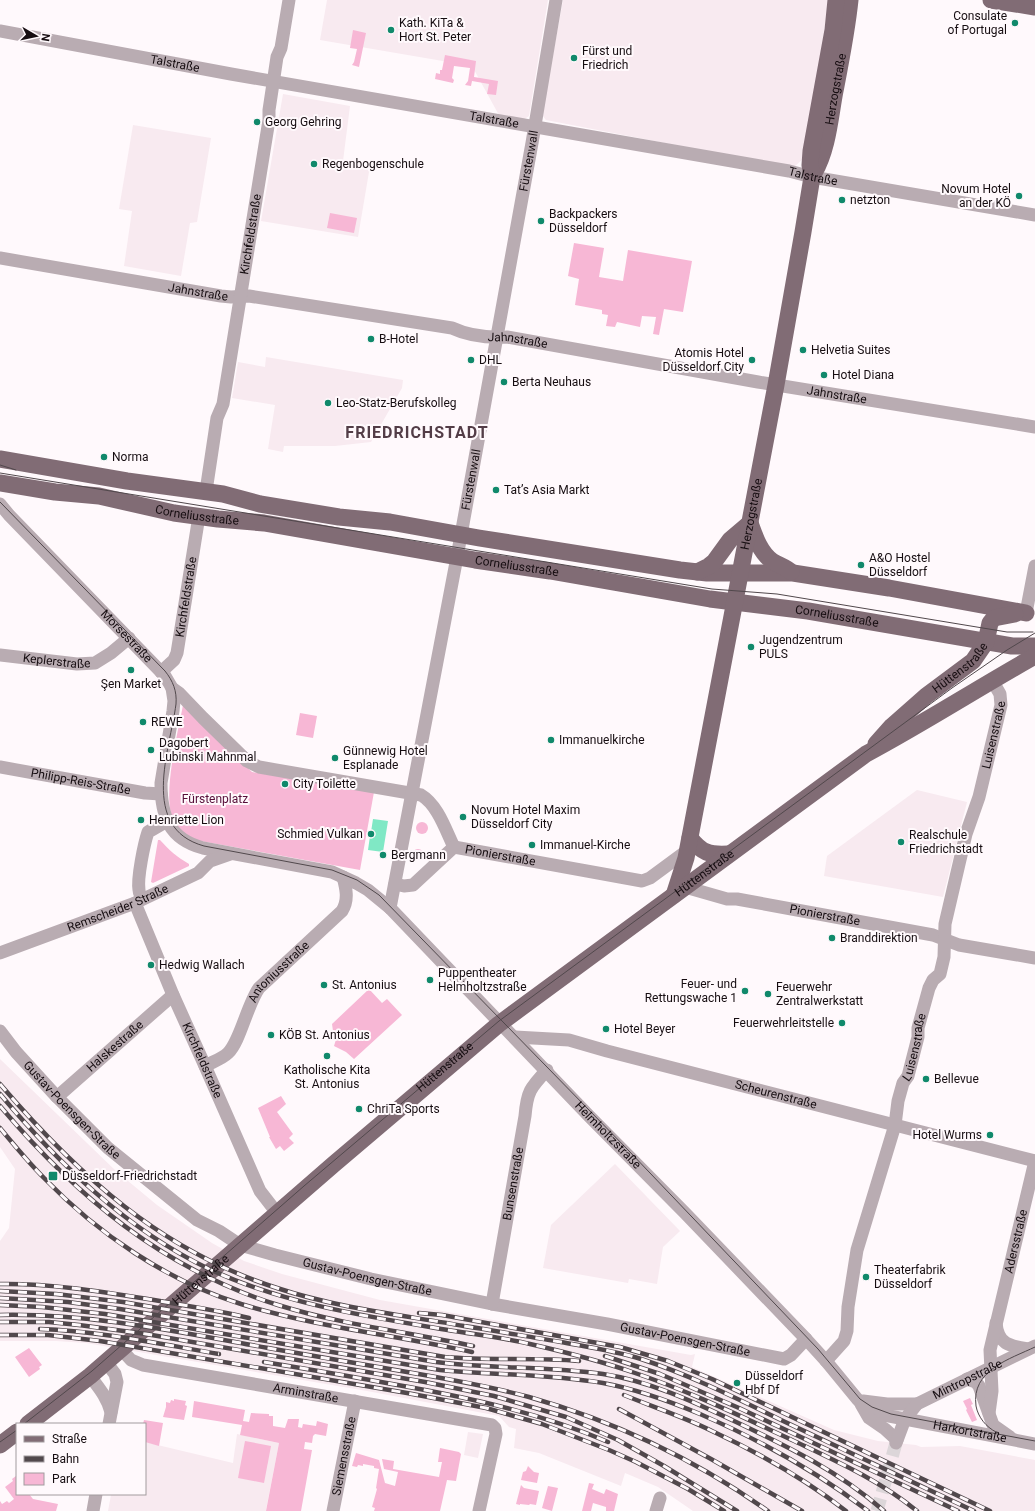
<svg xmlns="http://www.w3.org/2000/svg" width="1035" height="1511" font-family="Roboto,sans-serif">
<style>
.built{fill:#f8eaf0}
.green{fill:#f7b7d5}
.water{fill:#80e8c5}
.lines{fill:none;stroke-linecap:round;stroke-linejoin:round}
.minor-tunnel{stroke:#dcd6d9;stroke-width:13;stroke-dasharray:13 6;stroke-linecap:butt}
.minor{stroke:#b9acb2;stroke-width:13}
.major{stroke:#816c75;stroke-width:17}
.tram{stroke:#51484c;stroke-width:1}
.rail-casing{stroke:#51484c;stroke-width:4.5}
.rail{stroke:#fff9fc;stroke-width:3;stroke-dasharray:9;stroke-linecap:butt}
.poi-dot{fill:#10896b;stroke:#fff9fc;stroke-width:1.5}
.labels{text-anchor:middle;stroke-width:4;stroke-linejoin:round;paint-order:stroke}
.poi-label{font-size:12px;fill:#160d11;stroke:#fff9fc;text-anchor:start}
.street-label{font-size:12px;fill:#160d11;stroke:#fff9fc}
.park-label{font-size:12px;fill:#560e39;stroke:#fff9fc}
.district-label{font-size:16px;font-weight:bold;letter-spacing:1px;fill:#533d47;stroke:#fff9fc}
</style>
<rect width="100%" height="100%" fill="#fff9fc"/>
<g class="built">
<path d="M327,0H548L529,116L523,120L500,117L472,66L320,40Z"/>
<path d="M563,0H829L804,158L793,168L546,120L542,115Z"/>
<path d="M283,94L350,106L343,161L370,166L358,237L261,221Z"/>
<path d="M133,125L211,138L197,222L190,223L181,276L124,266L132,211L119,209Z"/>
<path d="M266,357L403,380L402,388L371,442L335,446H284L283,452L268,449L275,405L232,398L238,362L265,367Z"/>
<path d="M917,790L967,802L943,897L824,876L827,856Z"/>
<path d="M0,1059L116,1171L157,1205L212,1243L244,1261L282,1274L380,1300L691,1355L695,1354L692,1367L834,1430L878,1441L916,1445L921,1447L960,1446L1035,1460V1511H693L658,1487L625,1473L621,1486L539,1453L514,1448L516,1429L509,1427L499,1416L367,1391L86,1343L56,1341H0V1241L9,1228L15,1169L0,1147Z"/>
<path d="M615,1164L680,1231L663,1247L657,1284L629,1279L628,1283L543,1268L551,1225Z"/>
<path d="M468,1432L483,1434L478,1458L464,1455Z"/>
<path d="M237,1434L279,1443L266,1510L268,1511H108L111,1495L145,1494V1442L233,1463Z"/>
</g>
<g class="green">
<path d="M353,30L366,33L359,67L352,65L354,62L357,49L350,48Z"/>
<path d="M445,55L476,61L474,77L498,81L496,95L487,94L489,84L472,81L471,86L465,85L468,81L470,68L454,66L452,78L454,80L453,83L435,79L436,73L440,74V70H442Z"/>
<path d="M330,213L357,218L354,233L327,228Z"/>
<path d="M574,243L604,248L599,277L623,281L628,250L692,261L683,312L664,309L659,335L653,334L656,317L642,316L640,327L617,322L615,327L606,326L608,315L602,314V310L575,305L579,279L568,276Z"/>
<path d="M183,705L252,772L374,792L360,870L195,840C187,835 179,830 174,822C161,798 178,732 183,705Z"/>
<path d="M300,713L317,716L313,738L296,735Z"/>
<circle cx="422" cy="828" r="6"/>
<path d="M158,840H160C169,850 177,857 189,864V866L153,883L151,882Z"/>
<circle cx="418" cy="855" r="6"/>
<path d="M369,989L382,1003L387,999L402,1015L354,1059L346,1052L334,1046L338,1033L333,1031L332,1024Z"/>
<path d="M281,1096L286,1104L277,1112L293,1134L289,1138L294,1143L284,1151L280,1146L276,1149L269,1137H270L258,1108Z"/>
<path d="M29,1348L42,1365L39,1367L40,1369L29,1377L15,1357Z"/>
<path d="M970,1398L973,1404L971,1405L977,1420L972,1422L966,1410L967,1409L963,1401Z"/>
<path d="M174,1399L186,1401L185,1405L187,1406L184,1420L163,1417L166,1407V1402L170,1403L171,1400L174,1401Z"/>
<path d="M194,1401L245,1410L243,1421L249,1422L251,1413L269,1414V1416H273V1426L285,1428L288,1419H299L298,1427L302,1428L303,1424L316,1426L317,1421L328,1424L326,1436L315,1434L313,1436L312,1443L305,1442L304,1449L312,1450L301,1511H266L279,1443L240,1435L242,1425L192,1417Z"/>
<path d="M144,1420L163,1423L159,1446L145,1442V1424H143Z"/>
<path d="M245,1441L271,1446L264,1483L238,1478Z"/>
<path d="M440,1448L459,1452L461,1454L456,1481L447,1480L440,1511H374L375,1508L372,1507L377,1489L376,1488L379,1469L374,1468V1466L363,1464V1466L358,1465L357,1467L352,1466L356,1453L379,1460L385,1483L395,1486L398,1472L384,1469L382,1459L394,1461L393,1469L439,1477L442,1462H438Z"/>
<path d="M528,1466L534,1472L539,1473L537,1483L521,1480L523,1472L526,1471Z"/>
<path d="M16,1476L17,1478V1494H29L33,1499L58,1504L56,1511H0V1501L2,1504L7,1501L9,1503L14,1499L5,1487L13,1481L12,1479Z"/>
<path d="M589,1483L594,1484L592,1489L604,1494L606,1489L618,1494L614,1511H606V1507L593,1503L591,1511H582Z"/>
<path d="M521,1485L524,1488L539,1491L536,1505L530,1504L529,1505L520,1504V1505L516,1504Z"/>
<path d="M548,1486L558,1488L552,1511L542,1508Z"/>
</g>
<path class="water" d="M373,819L388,821L383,852L368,850L370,836L373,835L371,832Z"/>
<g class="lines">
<path class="minor-tunnel" d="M877,1511L896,1443"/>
<g class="minor">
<path id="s1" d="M0,31L231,74L789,171L812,177L1035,215"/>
<path id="s2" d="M0,258L221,296L231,297L249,296L452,328C469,336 487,338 507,337L758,382L1035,427"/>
<path id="s3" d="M206,491L217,418L223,404L269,120V110L277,57L281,48L289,0"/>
<path id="s4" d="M0,504L9,515L165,676L172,688L179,693L203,718L247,761L259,767L421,795C438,805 446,831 454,847"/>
<path d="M1026,613L1035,566"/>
<path id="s5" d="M0,655L77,664L95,663L111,653L129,638"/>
<path id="s6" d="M161,672L174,660L177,653L199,516"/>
<path id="s7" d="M172,688L174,701L173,711L161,783C161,816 169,839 203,848L332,872L356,883L368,890L390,908L589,1116L685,1213L806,1339L826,1361L858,1400L872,1410L884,1415L1035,1444"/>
<path id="s8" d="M0,767L145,793L161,794"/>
<path id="s9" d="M454,847L642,881L650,878L688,850"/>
<path d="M395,884L404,886L413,885L454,847"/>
<path id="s10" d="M685,887L727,899H737L933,935L959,945L1035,958"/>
<path d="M142,899C141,896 139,893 139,890C137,878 144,844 148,832L167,821"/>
<path id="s11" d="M135,903L173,995L205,1066L260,1191L277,1213"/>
<path id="s12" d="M390,908L457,557L532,143L556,0"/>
<path id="s13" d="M0,953L135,903L198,873L210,861L230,854"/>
<path id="s14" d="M0,1031L16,1052L57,1097L108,1148L197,1220L219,1231L240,1245L275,1255L371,1279L492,1304L607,1324L784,1359L791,1355L806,1339"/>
<path id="s15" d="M515,1037L569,1040L607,1051L1035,1161"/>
<path id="s16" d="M205,1066C212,1062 222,1059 228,1053C240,1042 247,1005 259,988L342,911C349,900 346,888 343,877"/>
<path id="s17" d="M57,1097L173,995"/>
<path id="s18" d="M492,1304L525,1116C527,1092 530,1088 547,1070"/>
<path d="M996,1323C998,1344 1009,1346 1028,1349"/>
<path id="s19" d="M121,1349L131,1360L143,1365L492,1425L495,1428L496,1434L479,1511"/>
<path id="s20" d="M826,1361L844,1341L847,1331L848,1307L857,1250L895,1125L898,1101L903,1083L908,1076L918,1037V1028L929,988L933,980L940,974L944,957L945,924L966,834L979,797L1001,705L1000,694L992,680"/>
<path d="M106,1362L115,1374L117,1382L109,1424"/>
<path d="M90,1376C99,1388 107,1397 111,1412"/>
<path d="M967,1379L976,1382L979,1386L993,1425L1010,1437"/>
<path d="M863,1401L887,1404H917"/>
<path d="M861,1404L869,1418L885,1429L897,1440"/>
<path id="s21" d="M989,1413L992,1391L990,1350L1035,1161"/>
<path id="s22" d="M896,1443L905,1419L917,1404L1035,1346"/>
<path d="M93,1511L96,1494"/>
<path id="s23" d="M333,1511L355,1401"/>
<path d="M656,1511L660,1498"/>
</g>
<g class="major">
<path d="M991,0L1035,7"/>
<path id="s24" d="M814,173C828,149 830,117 835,91C841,60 847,30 850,0"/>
<path d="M0,459L127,481L223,494L260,504L339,517L390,522L479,538L680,570L707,573H793L889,588L1026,613"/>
<path id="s25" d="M0,483L55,492L99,496L174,513L218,519L264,523L475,560L550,571L710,599L808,611L1012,646H1035"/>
<path d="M750,523C755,537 760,552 772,561C778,565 786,567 791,572"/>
<path d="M697,572L709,566L714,562L730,540L750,523"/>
<path id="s26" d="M876,744L892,726L926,696L973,661L986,642L990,623L994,618L1015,614"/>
<path d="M690,838C702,853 709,855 728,854"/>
<path id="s27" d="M674,895L686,858L776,385L803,232L812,177L810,165L811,151L833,30L836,0"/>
<path id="s28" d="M28,1424L90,1376L334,1164L499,1024L866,754C924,723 978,688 1035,656"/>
<path d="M0,1445L17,1432"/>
</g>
<g class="tram">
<path d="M0,465L16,470"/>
<path d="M0,473L712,589L777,594L1007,632H1033"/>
<path d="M0,502L165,671C173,681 177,691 176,704C170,750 139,828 204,846L332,870L357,880L379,895L629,1151L818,1349L860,1399L872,1407L891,1414L1035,1441"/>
<path id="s29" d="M24,1424L92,1371L304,1186L499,1021L952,688L1007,650L1035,633"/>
<path d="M996,1432C986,1427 978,1417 976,1406C971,1370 1010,1359 1035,1347"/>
<path d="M0,1442L17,1430"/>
</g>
<g class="rail-casing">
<g id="rail">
<path d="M0,1084C78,1175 161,1251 277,1288C337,1308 402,1315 464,1326C497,1331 529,1337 561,1342C588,1347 615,1351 641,1359C690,1375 736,1398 781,1420C846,1451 910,1481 974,1511"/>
<path d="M0,1094C58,1163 126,1229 209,1269C286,1305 370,1317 454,1331C479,1335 505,1338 530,1344C565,1352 601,1361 635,1373C689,1391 740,1416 792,1440C836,1461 879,1480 917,1511"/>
<path d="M0,1106C77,1197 163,1269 278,1305C342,1325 409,1332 473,1346"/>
<path d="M0,1128C14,1145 28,1162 44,1178C97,1233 167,1281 241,1304C316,1327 395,1335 472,1352"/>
<path d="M0,1284C51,1283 104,1292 154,1300C186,1306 218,1310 249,1318"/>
<path d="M0,1291L56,1294L123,1302L445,1357C490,1361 534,1357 579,1361"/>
<path d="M0,1298L68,1302L120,1309L436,1362C491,1369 548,1366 603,1374C649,1381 692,1401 734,1421C787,1446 840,1472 884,1511"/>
<path d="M0,1305L42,1307L105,1314L440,1370C494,1375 549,1374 603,1383C636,1389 669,1401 700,1414C760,1440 816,1471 868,1511"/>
<path d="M419,1313L442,1315L620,1347L668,1361L712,1379L990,1511"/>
<path d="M0,1315C90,1313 179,1332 268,1348C314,1356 360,1364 407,1372C448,1379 489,1386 529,1397C614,1421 696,1460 768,1511"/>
<path d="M0,1322H49L79,1325L146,1334L425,1382L494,1396L566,1417L618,1440L664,1466L737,1511"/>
<path d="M40,1329C100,1331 160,1344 219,1354"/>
<path d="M0,1335H48L100,1341L407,1393L486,1408L542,1424L609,1450L636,1462L688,1489L724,1511"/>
<path d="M605,1356L660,1374L739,1408L958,1511"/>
<path d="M264,1362C307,1369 349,1376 392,1384C466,1397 538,1412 608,1442"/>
<path d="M624,1395C653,1407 684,1417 712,1431C759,1453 805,1479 846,1511"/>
<path d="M619,1409L711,1459L802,1511"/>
</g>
</g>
<use href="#rail" class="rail"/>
</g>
<g class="poi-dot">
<circle cx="1015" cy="23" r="4"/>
<circle cx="391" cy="30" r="4"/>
<circle cx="574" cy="58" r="4"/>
<circle cx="257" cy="122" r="4"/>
<circle cx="314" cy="164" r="4"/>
<circle cx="1019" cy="196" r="4"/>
<circle cx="842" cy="200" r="4"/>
<circle cx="541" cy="221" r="4"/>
<circle cx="371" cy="339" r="4"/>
<circle cx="803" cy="350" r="4"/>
<circle cx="471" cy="360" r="4"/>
<circle cx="752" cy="360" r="4"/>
<circle cx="824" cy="375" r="4"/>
<circle cx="504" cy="382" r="4"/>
<circle cx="328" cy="403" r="4"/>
<circle cx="104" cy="457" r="4"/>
<circle cx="496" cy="490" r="4"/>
<circle cx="861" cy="565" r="4"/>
<circle cx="751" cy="647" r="4"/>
<circle cx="131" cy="670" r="4"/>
<circle cx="143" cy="722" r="4"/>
<circle cx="551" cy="740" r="4"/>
<circle cx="151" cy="750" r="4"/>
<circle cx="335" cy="758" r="4"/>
<circle cx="285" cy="784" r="4"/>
<circle cx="463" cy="817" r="4"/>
<circle cx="141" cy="820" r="4"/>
<circle cx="371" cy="834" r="4"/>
<circle cx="901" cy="842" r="4"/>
<circle cx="532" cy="845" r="4"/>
<circle cx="383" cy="855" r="4"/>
<circle cx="832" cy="938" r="4"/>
<circle cx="151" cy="965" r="4"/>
<circle cx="430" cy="980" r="4"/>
<circle cx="324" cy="985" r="4"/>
<circle cx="745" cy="991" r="4"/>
<circle cx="768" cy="994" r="4"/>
<circle cx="842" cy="1023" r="4"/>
<circle cx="606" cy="1029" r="4"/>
<circle cx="271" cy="1035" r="4"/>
<circle cx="327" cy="1056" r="4"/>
<circle cx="926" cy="1079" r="4"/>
<circle cx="359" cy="1109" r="4"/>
<circle cx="990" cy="1135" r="4"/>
<rect x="48" y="1171" width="10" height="10" rx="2"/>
<circle cx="866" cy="1277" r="4"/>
<circle cx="737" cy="1383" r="4"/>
</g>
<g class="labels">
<g class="poi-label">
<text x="1007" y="20" text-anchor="end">Consulate<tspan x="1007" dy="14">of Portugal</tspan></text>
<text x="399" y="27">Kath. KiTa &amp;<tspan x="399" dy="14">Hort St. Peter</tspan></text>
<text x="582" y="55">Fürst und<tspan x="582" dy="14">Friedrich</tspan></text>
<text x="265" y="126">Georg Gehring</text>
<text x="322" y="168">Regenbogenschule</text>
<text x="1011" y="193" text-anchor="end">Novum Hotel<tspan x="1011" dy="14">an der KÖ</tspan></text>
<text x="850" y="204">netzton</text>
<text x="549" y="218">Backpackers<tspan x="549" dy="14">Düsseldorf</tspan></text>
<text x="379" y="343">B-Hotel</text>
<text x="811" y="354">Helvetia Suites</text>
<text x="744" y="357" text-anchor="end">Atomis Hotel<tspan x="744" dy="14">Düsseldorf City</tspan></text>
<text x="479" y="364">DHL</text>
<text x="832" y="379">Hotel Diana</text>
<text x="512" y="386">Berta Neuhaus</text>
<text x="336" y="407">Leo-Statz-Berufskolleg</text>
<text x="112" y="461">Norma</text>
<text x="504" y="494">Tat’s Asia Markt</text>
<text x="869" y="562">A&amp;O Hostel<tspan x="869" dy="14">Düsseldorf</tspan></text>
<text x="759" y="644">Jugendzentrum<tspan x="759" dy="14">PULS</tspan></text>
<text x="131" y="688" text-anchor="middle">Şen Market</text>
<text x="151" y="726">REWE</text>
<text x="559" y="744">Immanuelkirche</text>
<text x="159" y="747">Dagobert<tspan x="159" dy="14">Lubinski Mahnmal</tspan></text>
<text x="343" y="755">Günnewig Hotel<tspan x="343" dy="14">Esplanade</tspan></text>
<text x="293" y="788">City Toilette</text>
<text x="471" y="814">Novum Hotel Maxim<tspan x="471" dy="14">Düsseldorf City</tspan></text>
<text x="149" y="824">Henriette Lion</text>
<text x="363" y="838" text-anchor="end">Schmied Vulkan</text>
<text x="909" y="839">Realschule<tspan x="909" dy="14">Friedrichstadt</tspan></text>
<text x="540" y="849">Immanuel-Kirche</text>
<text x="391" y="859">Bergmann</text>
<text x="840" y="942">Branddirektion</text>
<text x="159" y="969">Hedwig Wallach</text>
<text x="438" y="977">Puppentheater<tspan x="438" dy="14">Helmholtzstraße</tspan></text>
<text x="737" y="988" text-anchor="end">Feuer- und<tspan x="737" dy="14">Rettungswache 1</tspan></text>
<text x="332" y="989">St. Antonius</text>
<text x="776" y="991">Feuerwehr<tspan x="776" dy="14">Zentralwerkstatt</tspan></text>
<text x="834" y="1027" text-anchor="end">Feuerwehrleitstelle</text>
<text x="614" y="1033">Hotel Beyer</text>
<text x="279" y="1039">KÖB St. Antonius</text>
<text x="327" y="1074" text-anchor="middle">Katholische Kita<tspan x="327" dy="14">St. Antonius</tspan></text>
<text x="934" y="1083">Bellevue</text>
<text x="367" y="1113">ChriTa Sports</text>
<text x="982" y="1139" text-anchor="end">Hotel Wurms</text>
<text x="62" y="1180">Düsseldorf-Friedrichstadt</text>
<text x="874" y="1274">Theaterfabrik<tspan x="874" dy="14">Düsseldorf</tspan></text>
<text x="745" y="1380">Düsseldorf<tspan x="745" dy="14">Hbf Df</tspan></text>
</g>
<g class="street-label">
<text dy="4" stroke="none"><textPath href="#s1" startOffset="178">Talstraße</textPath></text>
<text dy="4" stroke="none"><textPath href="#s24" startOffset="87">Herzogstraße</textPath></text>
<text dy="4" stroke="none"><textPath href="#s1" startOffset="502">Talstraße</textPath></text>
<text dy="4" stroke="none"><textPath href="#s12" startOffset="760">Fürstenwall</textPath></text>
<text dy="4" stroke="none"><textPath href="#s1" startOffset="826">Talstraße</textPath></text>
<text dy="4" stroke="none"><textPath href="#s3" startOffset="261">Kirchfeldstraße</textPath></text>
<text dy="4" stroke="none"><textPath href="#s2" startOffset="201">Jahnstraße</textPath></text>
<text dy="4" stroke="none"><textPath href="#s2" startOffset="525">Jahnstraße</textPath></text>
<text dy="4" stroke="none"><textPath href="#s2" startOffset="849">Jahnstraße</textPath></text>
<text dy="4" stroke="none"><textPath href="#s12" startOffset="436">Fürstenwall</textPath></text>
<text dy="4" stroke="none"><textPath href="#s25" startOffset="200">Corneliusstraße</textPath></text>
<text dy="4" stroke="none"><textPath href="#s27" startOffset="389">Herzogstraße</textPath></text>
<text dy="4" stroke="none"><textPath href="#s25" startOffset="524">Corneliusstraße</textPath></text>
<text dy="4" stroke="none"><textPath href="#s6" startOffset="82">Kirchfeldstraße</textPath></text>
<text dy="4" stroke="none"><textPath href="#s25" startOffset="848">Corneliusstraße</textPath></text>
<text dy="4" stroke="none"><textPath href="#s4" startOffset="183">Morsestraße</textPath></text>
<text dy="4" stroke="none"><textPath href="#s5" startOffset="57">Keplerstraße</textPath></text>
<text dy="4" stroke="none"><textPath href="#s26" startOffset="114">Hüttenstraße</textPath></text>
<text dy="4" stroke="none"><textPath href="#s20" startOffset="656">Luisenstraße</textPath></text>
<text dy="4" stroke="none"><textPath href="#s8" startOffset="82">Philipp-Reis-Straße</textPath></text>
<text dy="4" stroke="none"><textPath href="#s9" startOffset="47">Pionierstraße</textPath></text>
<text dy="4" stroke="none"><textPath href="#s28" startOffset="873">Hüttenstraße</textPath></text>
<text dy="4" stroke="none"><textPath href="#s13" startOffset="126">Remscheider Straße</textPath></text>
<text dy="4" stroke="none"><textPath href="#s10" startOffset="143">Pionierstraße</textPath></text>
<text dy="4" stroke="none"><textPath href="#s16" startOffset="124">Antoniusstraße</textPath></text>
<text dy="4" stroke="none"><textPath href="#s17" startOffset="77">Halskestraße</textPath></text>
<text dy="4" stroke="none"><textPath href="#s20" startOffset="331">Luisenstraße</textPath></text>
<text dy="4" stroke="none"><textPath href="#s11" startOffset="171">Kirchfeldstraße</textPath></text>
<text dy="4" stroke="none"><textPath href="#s29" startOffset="552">Hüttenstraße</textPath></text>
<text dy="4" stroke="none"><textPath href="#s15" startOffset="268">Scheurenstraße</textPath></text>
<text dy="4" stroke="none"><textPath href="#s14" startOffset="107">Gustav-Poensgen-Straße</textPath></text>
<text dy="4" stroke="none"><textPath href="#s7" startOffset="696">Helmholtzstraße</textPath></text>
<text dy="4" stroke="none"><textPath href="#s18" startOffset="122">Bunsenstraße</textPath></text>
<text dy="4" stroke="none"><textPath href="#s21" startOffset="175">Adersstraße</textPath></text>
<text dy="4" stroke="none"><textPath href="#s14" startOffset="455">Gustav-Poensgen-Straße</textPath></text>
<text dy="4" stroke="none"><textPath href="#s28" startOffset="225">Hüttenstraße</textPath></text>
<text dy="4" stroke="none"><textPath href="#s14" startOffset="779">Gustav-Poensgen-Straße</textPath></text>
<text dy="4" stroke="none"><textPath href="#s22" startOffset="101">Mintropstraße</textPath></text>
<text dy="4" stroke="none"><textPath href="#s19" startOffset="193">Arminstraße</textPath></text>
<text dy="4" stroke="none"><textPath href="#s7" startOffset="1178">Harkortstraße</textPath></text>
<text dy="4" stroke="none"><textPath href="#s23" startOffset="56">Siemensstraße</textPath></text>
</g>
<g class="park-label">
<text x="215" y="803">Fürstenplatz</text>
</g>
<g class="district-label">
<text x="417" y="438">FRIEDRICHSTADT</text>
</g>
</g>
<rect x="16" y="1423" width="130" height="72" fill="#fff9fc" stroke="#a29b9e"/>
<rect x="24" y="1436" width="20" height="6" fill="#816c75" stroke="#a29b9e"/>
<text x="52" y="1443" font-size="12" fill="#160d11">Straße</text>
<rect x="24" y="1456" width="20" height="6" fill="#51484c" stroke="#a29b9e"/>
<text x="52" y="1463" font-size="12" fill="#160d11">Bahn</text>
<rect x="24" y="1473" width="20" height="12" fill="#f7b7d5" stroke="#a29b9e"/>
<text x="52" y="1483" font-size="12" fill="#160d11">Park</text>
<g transform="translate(36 36) rotate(99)" stroke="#fff9fc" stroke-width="3" paint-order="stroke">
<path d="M0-3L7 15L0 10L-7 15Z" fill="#160d11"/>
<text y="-6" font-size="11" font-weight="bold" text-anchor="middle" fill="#160d11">N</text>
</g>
</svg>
